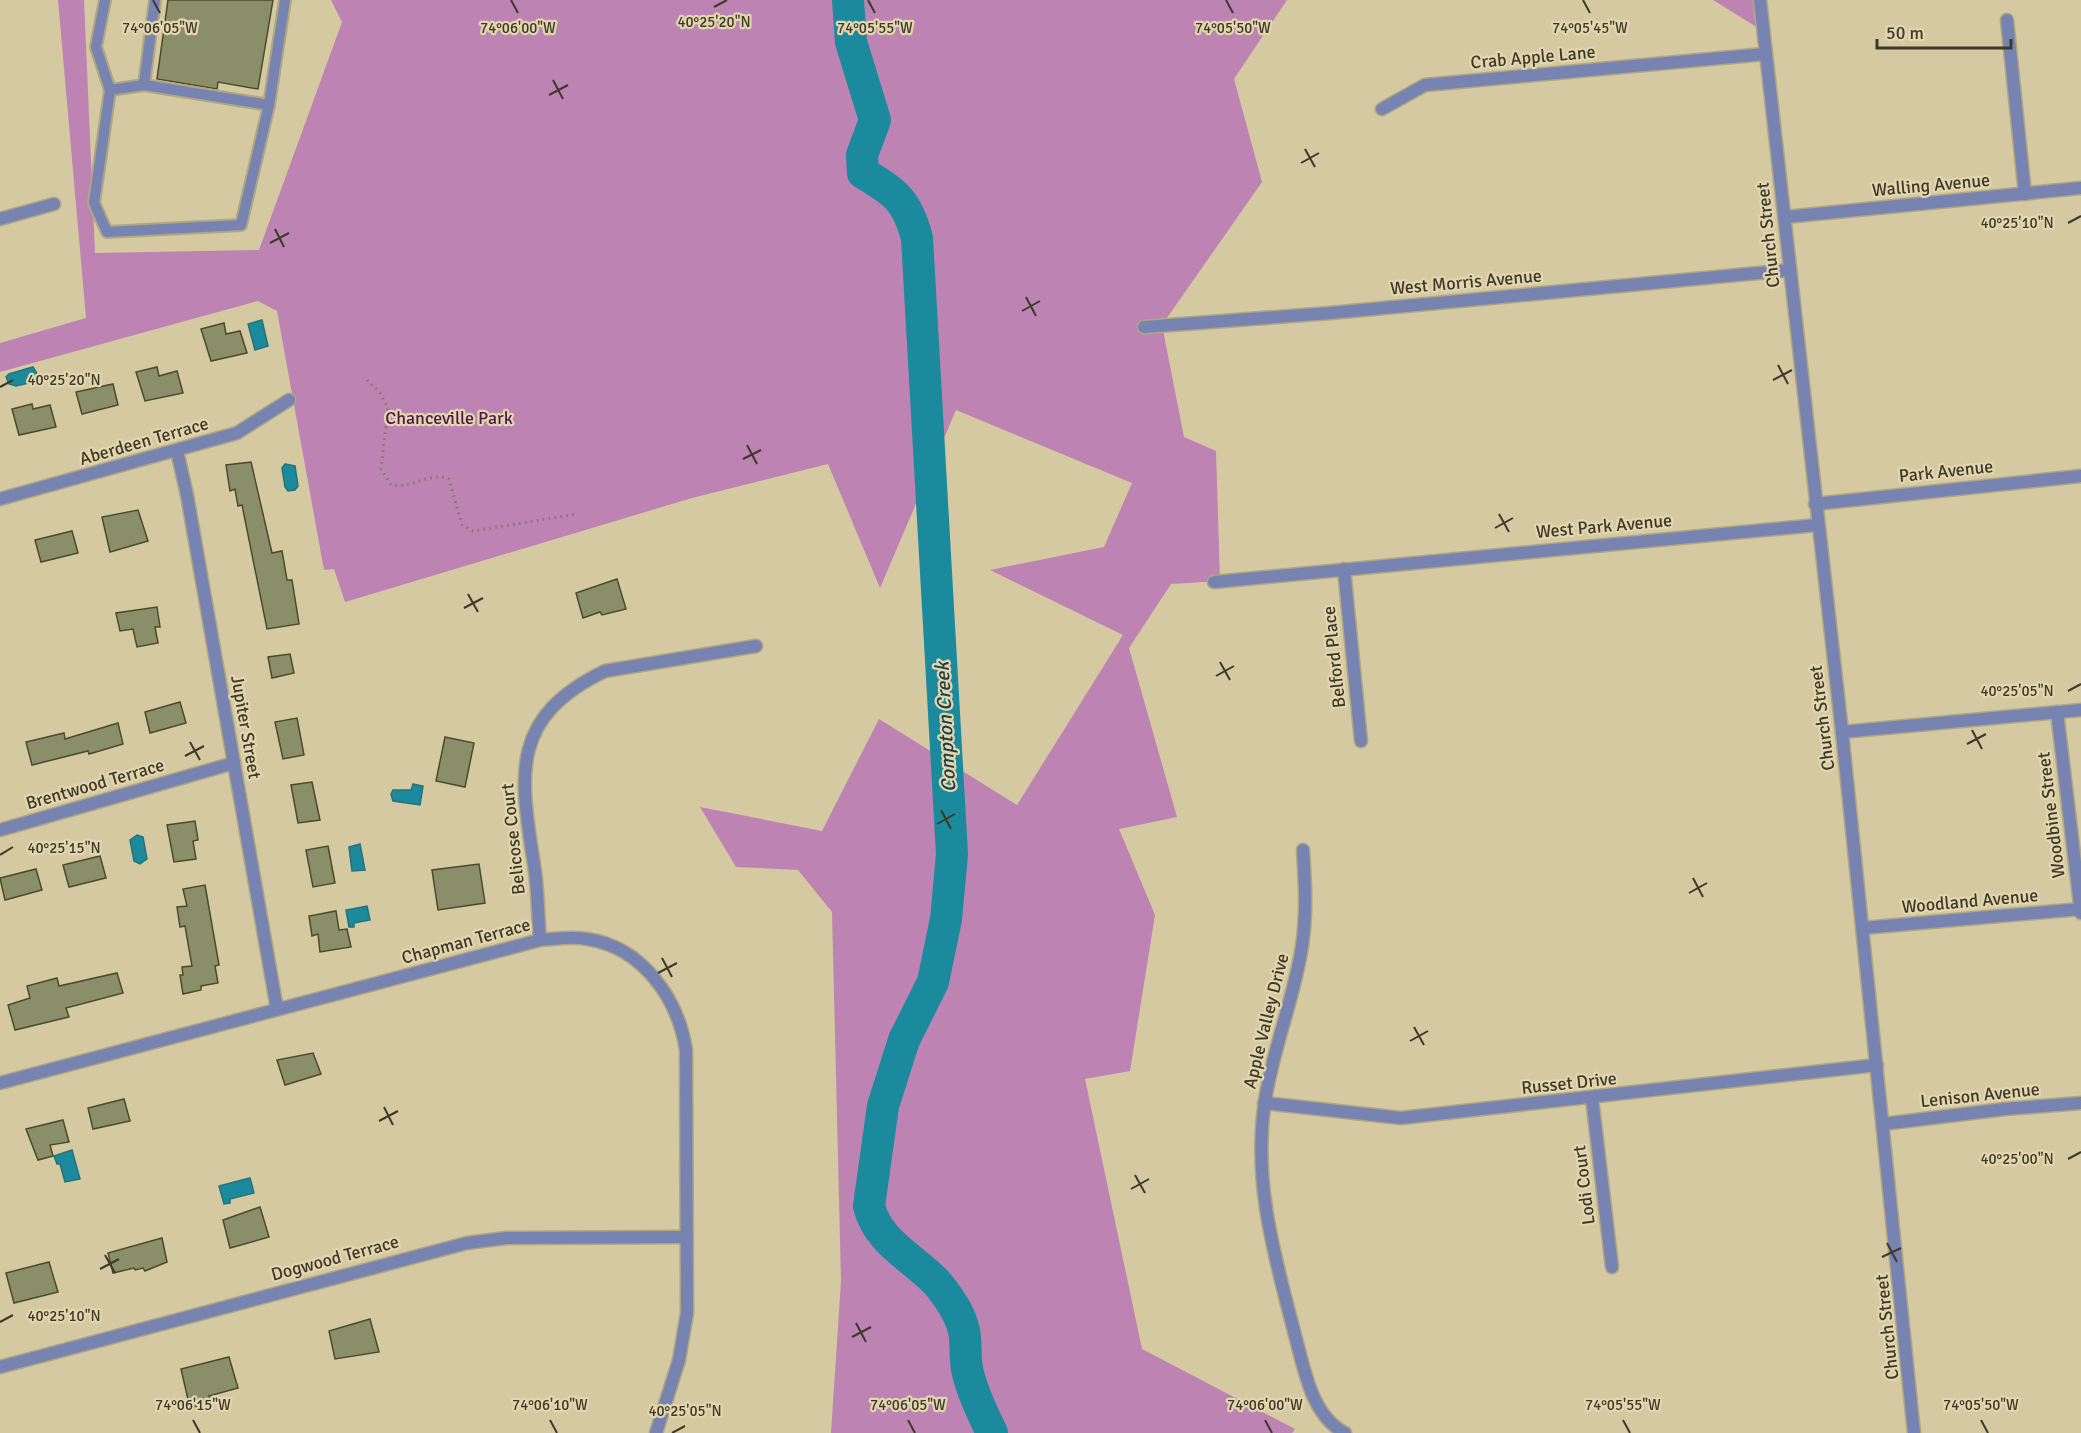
<svg xmlns="http://www.w3.org/2000/svg" width="2081" height="1433" font-family="Signika,sans-serif">
<style>
.green{fill:#bd83b3}
.water{fill:#1c8a9d;stroke:#26727a;stroke-width:1.5}
.lines{fill:none;stroke-linecap:round;stroke-linejoin:round}
.river{stroke:#1c8a9d;stroke-width:32}
.building{fill:#8b8f69;stroke:#494c29;stroke-width:1.5}
.lane-casing{stroke:#b1a684;stroke-width:14}
.street-casing{stroke:#b1a684;stroke-width:15}
.path{stroke:#837b60;stroke-width:3;stroke-dasharray:1.5 4.5;stroke-linecap:butt}
.lane{stroke:#7784b2;stroke-width:10}
.street{stroke:#7784b2;stroke-width:12}
.ticks{fill:none;stroke:#3e3929;stroke-width:2}
.labels{text-anchor:middle;stroke-width:4.5;stroke-linejoin:round;paint-order:stroke}
.street-label{font-size:18px;fill:#3e3929;stroke:#e2d6ae}
.park-label{font-size:18px;fill:#52154b;stroke:#e2d6ae}
.water-label{font-size:20px;font-style:italic;fill:#1f3e44;stroke:#e2d6ae}
.ticks-label{font-size:15px;text-anchor:middle;fill:#3e3929;stroke:#e2d6ae;stroke-width:4.5;stroke-linejoin:round;paint-order:stroke}
</style>
<rect width="100%" height="100%" fill="#d5c9a1"/>
<g class="green">
<path d="M58,0H84L95,253L259,250L342,22L331,0H1287L1234,79L1262,182L1162,325L1184,437L1216,451L1220,581L1171,584L1129,648L1177,817L1119,829L1155,915L1130,1071L1085,1079L1142,1349L1295,1429L1292,1433H831L841,1281L832,912L798,870L736,867L700,807L822,831L879,719L1017,805L1123,635L990,570L1104,547L1132,483L956,410L880,588L828,464L692,498L345,602L334,569L324,570L277,311L258,301L0,372V343L86,318Z"/>
<path d="M1713,0H1764L1768,34Z"/>
</g>
<g class="water">
<path d="M262,320L268,346L255,350L248,324Z"/>
<path d="M33,367L41,380L35,385L33,382L16,386L9,384L6,377L9,374Z"/>
<path d="M285,464L295,466L298,486L295,490L288,491L285,487L282,468Z"/>
<path d="M413,784L423,786L420,805L393,801L391,794L393,790H411Z"/>
<path d="M137,835L143,837L147,859L140,864L134,861L130,840Z"/>
<path d="M360,844L365,870L352,871L349,847Z"/>
<path d="M367,906L370,920L354,923V927H349L346,910Z"/>
<path d="M72,1150L80,1179L65,1182L60,1164H57L54,1156Z"/>
<path d="M250,1178L254,1193L230,1199V1203L224,1204L219,1186Z"/>
</g>
<g class="lines">
<path class="river" d="M848,0L851,42L875,120L862,155L863,173C895,192 907,200 917,238L952,854L946,919L933,982L904,1040L883,1106L869,1206C878,1243 914,1258 938,1284C950,1299 963,1317 965,1337C966,1347 965,1358 967,1369C972,1392 982,1412 992,1433"/>
</g>
<g class="building">
<path d="M168,0H273L258,89L218,82L217,89L157,79Z"/>
<path d="M224,323L226,334L240,331L247,353L211,361L201,329Z"/>
<path d="M157,367L159,376L177,371L183,393L145,401L136,372Z"/>
<path d="M113,384L118,405L82,414L76,392Z"/>
<path d="M32,404L33,409L50,405L56,427L19,435L12,409Z"/>
<path d="M251,462L272,553L282,551L287,580H292L299,624L267,629L242,505L238,506L235,489L230,491L226,465Z"/>
<path d="M138,510L148,541L110,552L102,517Z"/>
<path d="M72,531L78,553L41,562L35,540Z"/>
<path d="M617,579L626,609L602,615L600,612L583,618L576,593Z"/>
<path d="M157,607L160,627H155L158,643L137,647L133,629L120,631L116,613Z"/>
<path d="M290,654L294,673L272,678L268,657Z"/>
<path d="M180,702L186,723L150,733L145,712Z"/>
<path d="M297,718L304,755L283,759L275,722Z"/>
<path d="M118,723L123,744L89,754L88,751L32,765L26,742L64,733L65,739Z"/>
<path d="M445,737L474,743L465,787L436,781Z"/>
<path d="M312,782L320,820L298,823L291,785Z"/>
<path d="M195,821L198,840L193,841L196,859L174,862L167,825Z"/>
<path d="M328,846L335,883L313,887L306,850Z"/>
<path d="M100,856L106,878L69,887L63,865Z"/>
<path d="M479,864L485,903L438,910L432,870Z"/>
<path d="M36,869L42,890L5,900L0,878Z"/>
<path d="M205,885L219,965L215,966L218,983L201,986V990L183,994L180,975H183L182,967L192,966L185,926L180,927L177,907L187,906L183,889Z"/>
<path d="M336,911L339,930L347,929L351,947L320,952L318,934L312,936L309,916Z"/>
<path d="M117,973L123,993L66,1008L69,1017L15,1030L8,1005L30,998L27,986L57,978L59,986Z"/>
<path d="M313,1053L321,1074L285,1085L277,1060Z"/>
<path d="M124,1099L130,1121L93,1129L88,1108Z"/>
<path d="M63,1120L69,1142L50,1145L53,1156L38,1160L26,1129Z"/>
<path d="M260,1207L269,1237L230,1248L223,1220Z"/>
<path d="M162,1238L167,1262L145,1271L143,1268L135,1270L134,1268L113,1273L108,1253Z"/>
<path d="M49,1262L58,1292L14,1303L6,1273Z"/>
<path d="M370,1319L379,1352L335,1359L329,1331Z"/>
<path d="M229,1357L238,1388L209,1396L212,1402L190,1408L181,1369Z"/>
</g>
<g class="lines">
<g class="lane-casing">
<g id="lane">
<path d="M105,0L96,47L110,90L94,203L107,232L241,225L269,105L285,0"/>
<path d="M144,85L155,0"/>
<path d="M110,90L144,85L269,105"/>
</g>
</g>
<g class="street-casing">
<g id="street">
<path d="M1760,0L1842,732L1914,1433"/>
<path d="M2007,20L2025,194"/>
<path d="M1382,109L1425,85L1765,54"/>
<path d="M1785,217L2081,188"/>
<path d="M0,219L54,204"/>
<path d="M1144,327L1330,313L1790,270"/>
<path d="M177,451L187,495L277,1009"/>
<path d="M0,499L237,433L289,400"/>
<path d="M1815,504L2081,476"/>
<path d="M1344,569L1361,741"/>
<path d="M1214,582L1817,525"/>
<path d="M2057,712L2081,913"/>
<path d="M1842,732L2081,710"/>
<path d="M0,830L234,763"/>
<path d="M1303,850C1305,882 1307,914 1302,946C1294,999 1273,1048 1265,1101C1252,1183 1276,1261 1296,1339C1305,1372 1312,1416 1345,1433"/>
<path d="M1863,928L2081,909"/>
<path d="M540,940C538,917 538,894 535,871C521,779 506,719 605,671L756,646"/>
<path d="M0,1083L540,940C555,939 572,936 587,939C642,947 678,998 686,1050L687,1313L679,1360L656,1433"/>
<path d="M1592,1098L1612,1267"/>
<path d="M1264,1103L1401,1118L1877,1065"/>
<path d="M1883,1124L2005,1109L2081,1103"/>
<path d="M0,1367L467,1243L506,1238L686,1237"/>
</g>
</g>
<path class="path" d="M367,380L380,393L388,408L381,469L391,485C410,490 429,471 449,479L462,525L473,531L577,514"/>
<use href="#lane" class="lane"/>
<use href="#street" class="street"/>
</g>
<path class="ticks" d="M153,0L160,13M511,0L518,13M868,0L875,13M1226,0L1233,13M1583,0L1590,13M714,7L727,0M553,80L563,99M549,95L568,85M1305,149L1315,167M1301,163L1319,153M2068,223L2081,216M275,229L284,247M270,243L289,233M1026,297L1036,316M1022,311L1040,301M1778,365L1788,384M1773,380L1792,370M0,387L13,380M747,445L757,464M743,459L761,450M1499,514L1509,532M1495,528L1513,518M468,594L478,612M464,608L483,598M1220,662L1230,680M1216,676L1234,666M2068,691L2081,684M1972,730L1982,749M190,742L200,760M1967,744L1986,734M185,756L204,746M941,810L951,829M937,824L955,814M0,855L13,847M1693,878L1703,897M1689,893L1707,883M662,958L672,977M658,973L677,963M1414,1027L1424,1045M1410,1041L1428,1031M384,1107L393,1125M379,1121L398,1111M2068,1159L2081,1152M1135,1175L1145,1193M1131,1189L1149,1179M1887,1243L1897,1262M105,1255L115,1273M1882,1257L1901,1248M100,1269L119,1259M0,1322L13,1315M856,1323L866,1342M852,1337L871,1327M193,1420L200,1433M550,1420L557,1433M908,1420L915,1433M1265,1420L1272,1433M1623,1420L1630,1433M1981,1420L1988,1433M672,1433L685,1426"/>
<g class="labels">
<g class="street-label">
<text transform="translate(1533 57) rotate(-5)" y="6">Crab Apple Lane</text>
<text transform="translate(1931 185) rotate(-5)" y="6">Walling Avenue</text>
<text transform="translate(1768 235) rotate(-96)" y="6">Church Street</text>
<text transform="translate(1466 282) rotate(-5)" y="6">West Morris Avenue</text>
<text transform="translate(144 441) rotate(-16)" y="6">Aberdeen Terrace</text>
<text transform="translate(1946 471) rotate(-6)" y="6">Park Avenue</text>
<text transform="translate(1604 526) rotate(-5)" y="6">West Park Avenue</text>
<text transform="translate(1334 657) rotate(-96)" y="6">Belford Place</text>
<text transform="translate(1822 718) rotate(-97)" y="6">Church Street</text>
<text transform="translate(246 727) rotate(80)" y="6">Jupiter Street</text>
<text transform="translate(95 784) rotate(-16)" y="6">Brentwood Terrace</text>
<text transform="translate(2051 815) rotate(-97)" y="6">Woodbine Street</text>
<text transform="translate(513 839) rotate(-96)" y="6">Belicose Court</text>
<text transform="translate(1970 901) rotate(-5)" y="6">Woodland Avenue</text>
<text transform="translate(466 941) rotate(-15)" y="6">Chapman Terrace</text>
<text transform="translate(1266 1021) rotate(-76)" y="6">Apple Valley Drive</text>
<text transform="translate(1569 1083) rotate(-6)" y="6">Russet Drive</text>
<text transform="translate(1980 1095) rotate(-6)" y="6">Lenison Avenue</text>
<text transform="translate(1584 1185) rotate(-97)" y="6">Lodi Court</text>
<text transform="translate(335 1258) rotate(-15)" y="6">Dogwood Terrace</text>
<text transform="translate(1887 1327) rotate(-96)" y="6">Church Street</text>
</g>
<g class="park-label">
<text x="449" y="424">Chanceville Park</text>
</g>
<g class="water-label">
<text transform="translate(945 727) rotate(-93)" y="7">Compton Creek</text>
</g>
</g>
<g class="ticks-label">
<text x="714" y="27">40°25'20"N</text>
<text x="160" y="33">74°06'05"W</text>
<text x="518" y="33">74°06'00"W</text>
<text x="875" y="33">74°05'55"W</text>
<text x="1233" y="33">74°05'50"W</text>
<text x="1590" y="33">74°05'45"W</text>
<text x="2017" y="228">40°25'10"N</text>
<text x="64" y="385">40°25'20"N</text>
<text x="2017" y="696">40°25'05"N</text>
<text x="64" y="853">40°25'15"N</text>
<text x="2017" y="1164">40°25'00"N</text>
<text x="64" y="1321">40°25'10"N</text>
<text x="193" y="1410">74°06'15"W</text>
<text x="550" y="1410">74°06'10"W</text>
<text x="908" y="1410">74°06'05"W</text>
<text x="1265" y="1410">74°06'00"W</text>
<text x="1623" y="1410">74°05'55"W</text>
<text x="1981" y="1410">74°05'50"W</text>
<text x="685" y="1416">40°25'05"N</text>
</g>
<path d="M1877 39v9h134v-9" fill="none" stroke="#3e3929" stroke-width="3"/>
<text x="1886" y="39" font-size="18" fill="#3e3929" stroke="#e2d6ae" stroke-width="4.5" paint-order="stroke">50 m</text>
</svg>
